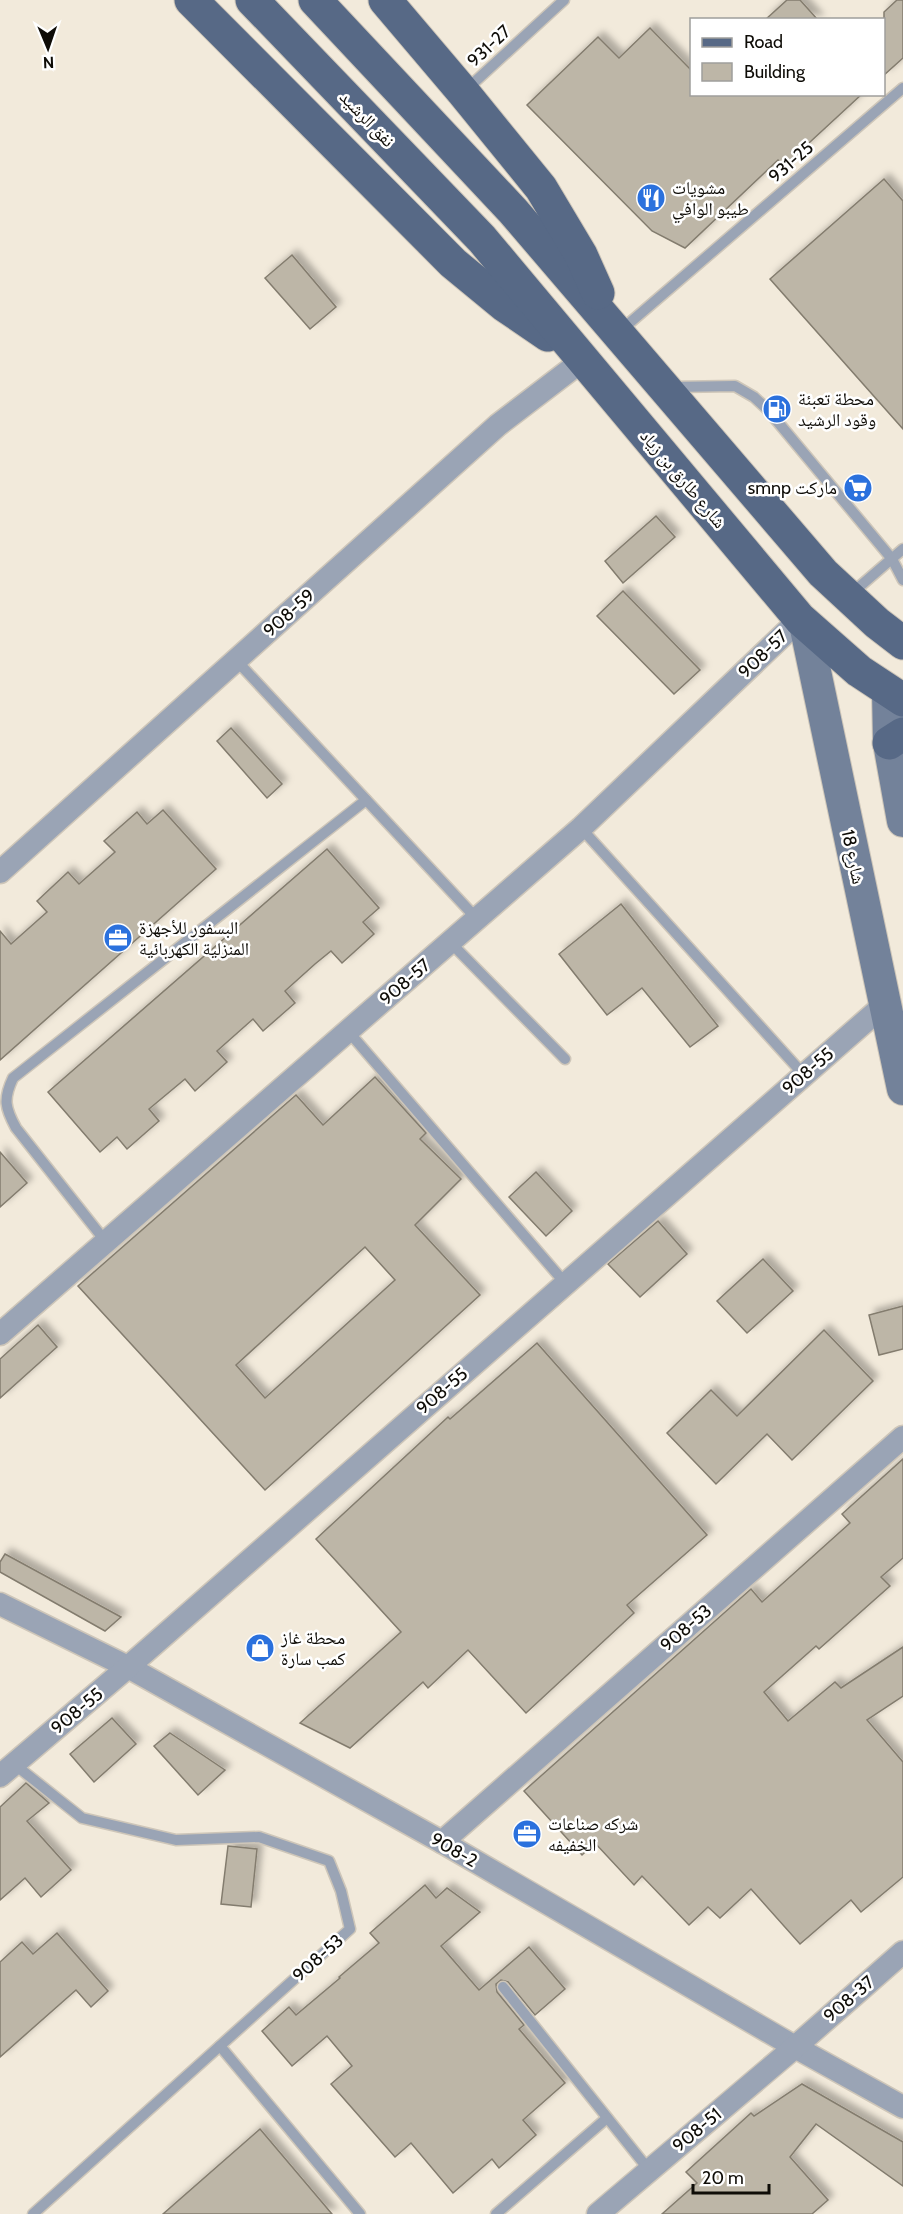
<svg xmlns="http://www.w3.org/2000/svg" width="903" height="2214" font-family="Cabin,'Noto Naskh Arabic',sans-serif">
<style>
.building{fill:#bdb6a7;stroke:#837c6e;stroke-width:1.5;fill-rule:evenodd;filter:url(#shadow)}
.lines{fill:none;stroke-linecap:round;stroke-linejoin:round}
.lane-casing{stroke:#cec6b9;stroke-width:13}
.street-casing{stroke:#cec6b9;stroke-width:25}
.secondary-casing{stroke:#cec6b9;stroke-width:34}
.primary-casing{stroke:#cec6b9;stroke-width:35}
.lane{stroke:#9aa4b5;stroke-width:10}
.street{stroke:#9aa4b5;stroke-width:22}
.secondary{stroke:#73829a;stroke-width:32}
.primary{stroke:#576986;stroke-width:33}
.labels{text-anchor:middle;stroke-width:5;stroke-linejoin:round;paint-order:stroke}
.street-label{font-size:18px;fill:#0e0c07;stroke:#fff}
.poi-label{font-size:18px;fill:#0e0c07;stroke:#fff;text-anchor:start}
</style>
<defs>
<filter id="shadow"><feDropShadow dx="5.5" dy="-5.5" stdDeviation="3" flood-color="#0004"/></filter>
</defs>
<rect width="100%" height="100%" fill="#f2eadb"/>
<g class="building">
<path d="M787,0H800L818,20H765Z"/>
<path d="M897,0H903V58L884,75V12Z"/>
<path d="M650,28L692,71V94H862L784,166L778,160L685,248L652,231L527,105L598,37L619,58Z"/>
<path d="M884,179L903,201V429L770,279Z"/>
<path d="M292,255L336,307L310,329L265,278Z"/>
<path d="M656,516L675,537L623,583L605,561Z"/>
<path d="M623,591L700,670L674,694L597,616Z"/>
<path d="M231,728L282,784L267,798L217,741Z"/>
<path d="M163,810L216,869L0,1060V931L11,944L47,912L37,901L68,872L79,884L115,852L104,841L137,812L147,824Z"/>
<path d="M327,849L379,908L363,922L374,934L342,963L331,951L315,964L285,991L295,1003L263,1031L253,1019L217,1051L227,1062L195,1091L185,1079L149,1109L159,1121L127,1149L117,1137L100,1152L48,1092Z"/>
<path d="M621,904L718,1026L690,1047L642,988L607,1015L559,954Z"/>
<path d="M375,1077L426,1133L420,1139L461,1179L415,1225L480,1295L265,1490L78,1286L296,1095L323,1125ZM365,1247L395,1280L265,1398L236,1365Z"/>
<path d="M0,1152L27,1183L0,1207Z"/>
<path d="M536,1172L572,1211L546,1236L509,1197Z"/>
<path d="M658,1221L687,1254L640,1297L608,1264Z"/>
<path d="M763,1259L793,1291L747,1333L717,1301Z"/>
<path d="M903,1306V1349L879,1355L869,1315Z"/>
<path d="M38,1325L57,1347L0,1398V1359Z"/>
<path d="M824,1330L873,1381L792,1460L767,1434L716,1484L667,1433L711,1390L737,1416Z"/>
<path d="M537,1343L707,1535L627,1605L634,1613L526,1713L468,1650L428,1688L423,1682L350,1748L300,1723L401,1632L316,1539L448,1417L450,1419Z"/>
<path d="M903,1459V1558L881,1577L890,1586L819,1649L816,1646L764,1692L788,1721L835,1682L841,1688L903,1647V1696L867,1720L903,1762V1877L861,1912L851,1900L800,1944L751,1889L720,1918L708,1907L689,1925L642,1876L634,1885L595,1843L582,1855L524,1791L751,1589L762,1602L850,1523L842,1514Z"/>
<path d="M5,1554L121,1617L105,1631L0,1572V1562Z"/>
<path d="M112,1718L136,1744L94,1782L70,1754Z"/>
<path d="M170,1733L225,1770L198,1795L154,1746Z"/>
<path d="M26,1783L49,1803L27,1821L71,1870L41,1897L25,1878L0,1900V1807Z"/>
<path d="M228,1846L257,1849L251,1907L221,1904Z"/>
<path d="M425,1885L436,1898L447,1888L480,1912L441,1946L479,1990L529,1947L565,1989L535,2015L508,1982L501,1980L496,1984L497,1992L524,2025L519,2029L565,2083L523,2120L536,2135L499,2168L492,2159L453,2193L411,2143L395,2157L331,2084L352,2066L327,2036L292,2066L262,2031L289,2007L296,2015L340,1978L339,1977L379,1943L370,1933Z"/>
<path d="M57,1933L108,1991L91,2007L76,1990L0,2057V1962L22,1942L33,1954Z"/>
<path d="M802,2084L903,2142V2186L816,2124L790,2157L828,2200L812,2214H662L697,2183L686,2172L751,2113L754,2116Z"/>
<path d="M260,2129L332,2214H163Z"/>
</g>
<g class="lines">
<g class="lane-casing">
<g id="lane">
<path d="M467,89L564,0"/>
<path d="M619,332L903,88"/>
<path d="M673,387L735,386L754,397L767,409L892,559L903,580"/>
<path d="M851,594L903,549"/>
<path d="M236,660L477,919"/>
<path d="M581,828L804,1075"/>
<path d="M450,942L565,1059"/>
<path d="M348,1031L565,1283"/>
<path d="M106,1242L16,1128C5,1108 3,1099 13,1078L366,800"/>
<path d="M14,1764L82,1818L176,1840L259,1837L329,1861L341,1891L350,1929L33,2214"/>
<path d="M503,1987L649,2170"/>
<path d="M220,2046L360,2214"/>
<path d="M496,2214L607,2118"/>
</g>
</g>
<g class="street-casing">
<g id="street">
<path d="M0,872L498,425L583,360"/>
<path d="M0,1334L581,828L800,619"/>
<path d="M0,1604L128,1667L442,1842L795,2047L903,2107"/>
<path d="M0,1776L128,1667L884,1005"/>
<path d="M442,1842L903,1437"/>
<path d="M598,2214L795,2047L903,1952"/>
</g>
</g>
<g class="secondary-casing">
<g id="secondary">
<path d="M805,624L903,1089"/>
<path d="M888,691L889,743L903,821"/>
</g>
</g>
<g class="primary-casing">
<g id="primary">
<path d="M191,0L453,263L504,305L548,335"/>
<path d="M252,0L482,239L800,619L859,671L903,700"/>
<path d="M315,0L513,211L823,573L877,623L903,643"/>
<path d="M385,0L463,92L541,188L581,255L598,293"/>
<path d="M889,743L903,734"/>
</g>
</g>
<use href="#lane" class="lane"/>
<use href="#street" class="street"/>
<use href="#secondary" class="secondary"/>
<use href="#primary" class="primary"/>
</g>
<defs>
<g id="restaurant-disc" transform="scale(1.5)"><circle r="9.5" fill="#2b71dd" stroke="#fff"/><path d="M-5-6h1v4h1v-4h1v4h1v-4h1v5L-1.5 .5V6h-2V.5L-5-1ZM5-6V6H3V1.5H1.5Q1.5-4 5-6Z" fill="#fff"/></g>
<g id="fuel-disc" transform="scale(1.5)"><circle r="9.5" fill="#2b71dd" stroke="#fff"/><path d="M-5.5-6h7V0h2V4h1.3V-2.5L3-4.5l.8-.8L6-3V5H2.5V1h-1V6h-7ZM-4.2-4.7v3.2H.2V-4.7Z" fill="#fff"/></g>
<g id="supermarket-disc" transform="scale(1.5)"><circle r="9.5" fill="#2b71dd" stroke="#fff"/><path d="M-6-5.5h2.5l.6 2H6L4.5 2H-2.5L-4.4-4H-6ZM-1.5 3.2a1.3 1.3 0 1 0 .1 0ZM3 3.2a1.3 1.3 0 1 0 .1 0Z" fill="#fff"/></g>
<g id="office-disc" transform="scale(1.5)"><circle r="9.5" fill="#2b71dd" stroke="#fff"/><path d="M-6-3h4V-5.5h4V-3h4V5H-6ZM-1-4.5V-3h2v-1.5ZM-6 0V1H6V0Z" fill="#fff"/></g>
<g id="shop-disc" transform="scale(1.5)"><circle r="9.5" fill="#2b71dd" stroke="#fff"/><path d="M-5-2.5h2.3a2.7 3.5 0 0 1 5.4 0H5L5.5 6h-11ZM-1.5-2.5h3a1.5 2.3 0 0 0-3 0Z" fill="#fff"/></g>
</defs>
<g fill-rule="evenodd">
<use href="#restaurant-disc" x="651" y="198"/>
<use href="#fuel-disc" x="777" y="409"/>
<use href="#supermarket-disc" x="858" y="488"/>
<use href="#office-disc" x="118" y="938"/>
<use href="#shop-disc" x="260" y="1648"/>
<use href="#office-disc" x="527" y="1834"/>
</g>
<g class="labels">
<g class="street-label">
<text transform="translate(489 46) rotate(-43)" y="6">931-27</text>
<text transform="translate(367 119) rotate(46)" y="6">نفق الرشيد</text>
<text transform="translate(791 162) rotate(-41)" y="6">931-25</text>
<text transform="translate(683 479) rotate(50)" y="6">شارع طارق بن زياد</text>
<text transform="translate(289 613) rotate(-42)" y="6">908-59</text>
<text transform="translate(763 654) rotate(-44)" y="6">908-57</text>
<text transform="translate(853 857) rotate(78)" y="6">شارع 18</text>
<text transform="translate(405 982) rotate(-41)" y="6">908-57</text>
<text transform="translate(808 1071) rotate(-41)" y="6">908-55</text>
<text transform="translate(442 1391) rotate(-41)" y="6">908-55</text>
<text transform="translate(686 1628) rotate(-41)" y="6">908-53</text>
<text transform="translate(77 1711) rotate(-40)" y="6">908-55</text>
<text transform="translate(454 1850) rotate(30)" y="6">908-2</text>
<text transform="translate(318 1958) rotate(-42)" y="6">908-53</text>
<text transform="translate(849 1999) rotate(-41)" y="6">908-37</text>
<text transform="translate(697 2130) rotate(-40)" y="6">908-51</text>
</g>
<g class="poi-label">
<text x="672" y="194">مشويات<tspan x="672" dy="21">طيبو الوافي</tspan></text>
<text x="798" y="405">محطة تعبئة<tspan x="798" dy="21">وقود الرشيد</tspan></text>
<text x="837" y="494" text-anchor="end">smnp ماركت</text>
<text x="139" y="934">البسفور للأجهزة<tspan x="139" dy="21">المنزلية الكهربائية</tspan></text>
<text x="281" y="1644">محطة غاز<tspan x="281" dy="21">كمب سارة</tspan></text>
<text x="548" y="1830">شركه صناعات<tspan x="548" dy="21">الخفيفه</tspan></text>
</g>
</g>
<rect x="690" y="18" width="195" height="78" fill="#ffffff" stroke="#9f9e9c" stroke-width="1.5"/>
<rect x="702" y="38" width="30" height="9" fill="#576986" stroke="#9f9e9c" stroke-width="1.5"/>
<text x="744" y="48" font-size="18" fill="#0e0c07">Road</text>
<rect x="702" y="63" width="30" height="18" fill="#bdb6a7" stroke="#9f9e9c" stroke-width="1.5"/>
<text x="744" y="78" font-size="18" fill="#0e0c07">Building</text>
<g transform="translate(48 48) rotate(178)" stroke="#ffffff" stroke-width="4.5" paint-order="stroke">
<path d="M0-4.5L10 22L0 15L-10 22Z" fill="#0e0c07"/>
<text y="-9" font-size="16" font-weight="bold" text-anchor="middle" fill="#0e0c07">N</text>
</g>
<path d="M693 2184v9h76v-9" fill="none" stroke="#0e0c07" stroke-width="3"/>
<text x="702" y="2184" font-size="18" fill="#0e0c07" stroke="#ffffff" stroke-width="4.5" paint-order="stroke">20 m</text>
</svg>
